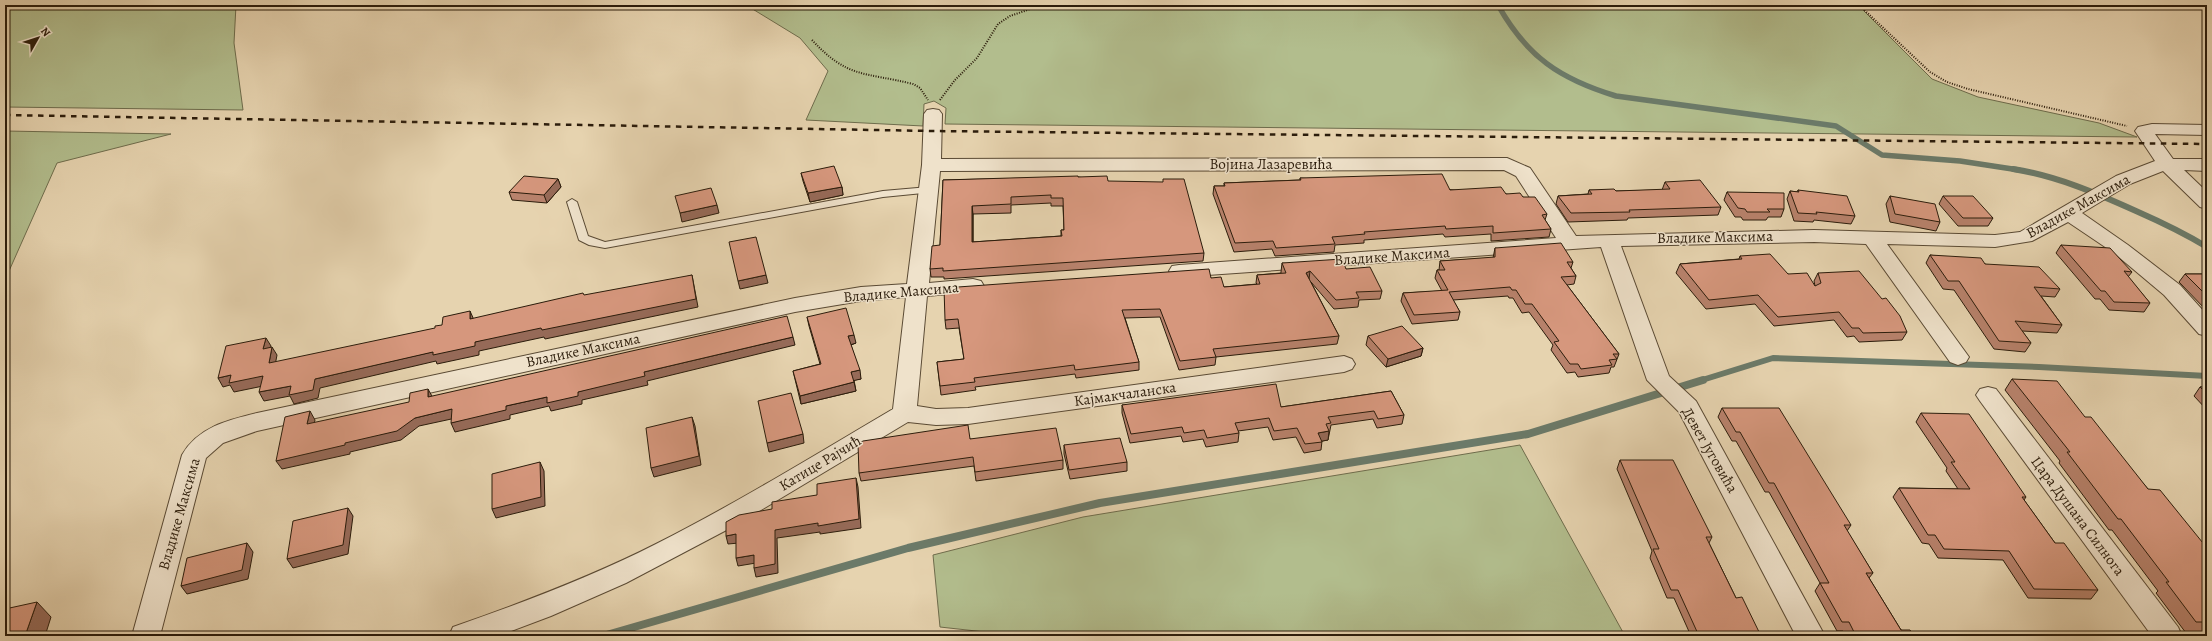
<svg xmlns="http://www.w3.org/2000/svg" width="2212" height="641" font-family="Alegreya,serif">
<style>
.green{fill:#b2bd8d;stroke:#6e6c4c}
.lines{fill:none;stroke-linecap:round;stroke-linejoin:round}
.stream-far2{stroke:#6b7a69;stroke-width:5.5}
.stream-far1{stroke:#6b7a69;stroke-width:6}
.stream{stroke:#6b7a69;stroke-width:8}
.service-casing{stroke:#5a4a34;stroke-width:2}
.minor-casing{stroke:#5a4a34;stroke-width:2}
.path{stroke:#2b1c0b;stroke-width:2;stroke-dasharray:1 1.5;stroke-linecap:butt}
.service{fill:#efe2cb;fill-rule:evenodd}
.minor{fill:#efe2cb;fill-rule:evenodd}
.rail{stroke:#2b1c0b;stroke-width:2.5;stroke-dasharray:5.5 5.5;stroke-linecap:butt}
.wall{fill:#b8826c;stroke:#2b1c0b;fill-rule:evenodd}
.shaded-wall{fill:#966a58;stroke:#2b1c0b}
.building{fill:#d6977d;stroke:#2b1c0b;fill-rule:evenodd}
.labels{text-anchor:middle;stroke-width:3;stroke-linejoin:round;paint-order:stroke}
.street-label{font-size:15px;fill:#2b1c0b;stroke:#efe2cb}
</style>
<rect width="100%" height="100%" fill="#e6d3af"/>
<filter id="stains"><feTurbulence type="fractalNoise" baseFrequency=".005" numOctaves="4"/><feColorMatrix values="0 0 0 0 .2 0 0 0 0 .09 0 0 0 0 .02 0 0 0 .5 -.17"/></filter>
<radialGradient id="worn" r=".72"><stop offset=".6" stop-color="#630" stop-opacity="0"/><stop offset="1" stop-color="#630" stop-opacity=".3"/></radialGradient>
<g class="green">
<path d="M5,5H236L234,43L243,110L5,107Z"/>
<path d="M746,5H1858L1932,79L1978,97L2099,123L2137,137L945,124L946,108L934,101L924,104L923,126L806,120L828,71L800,38Z"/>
<path d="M5,131L171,134L57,163L5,280Z"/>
<path d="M1520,445L1625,636H1021L940,627L933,555L1083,517Z"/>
</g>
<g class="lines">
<path class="stream-far2" d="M1498,5C1527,57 1560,79 1616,96L1836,126L1882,155L1960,161L2019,170"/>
<g class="stream-far1">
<path d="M2013,169C2057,176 2096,193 2136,211C2161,222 2184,233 2207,247"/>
<path d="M1699,381L1773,358L2039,367L2207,376"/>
</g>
<path class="stream" d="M603,636L908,548L1100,503L1528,434L1703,380"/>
<g class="service-casing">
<path id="service" d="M929,187L933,188L934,190L933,192L883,197L605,248L589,245L579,240L567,202L572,199L577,202L588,236L605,242L883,191Z"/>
</g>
<g class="minor-casing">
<g id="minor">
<path d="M933,109L939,110L942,114L941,159L1507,158L1530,168L1576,236L1814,230L1995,235L2020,232L2116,176L2155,161L2135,131L2138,127L2152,124L2207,125V135L2155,134L2173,159H2207V171L2184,170L2207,192V209L2200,207L2163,171L2130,184L2082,213L2128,245L2180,285L2207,315V336L2199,334L2164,295L2114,253L2068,222L2032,241L1995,247L1887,244L1969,357L1966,362L1958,365L1950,362L1866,244L1814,242L1621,246L1669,376L1696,401L1825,636H1796L1679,412L1647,380L1601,247L1179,277L1172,276L1169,271L1172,266L1179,265L1556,238L1516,176L1504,170L940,171L929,283L973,279L981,281L984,286L981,291L927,296L917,406L936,409L968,408L1344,356L1352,359L1355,364L1352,369L1344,372L968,424L936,425L908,422L736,525L626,583L551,616L498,636H449L453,627C522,603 591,577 656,544C737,503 815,455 893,409L906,297L861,301L795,312L257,431L223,443L206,458L160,636H132L182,455C198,427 228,420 257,413L795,298L861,287L907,284L922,165L924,114L927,110Z"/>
<path d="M1988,387L1996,389L2178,627L2182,636H2152L1980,401L1976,395L1980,389Z"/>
</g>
</g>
<g class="path">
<path d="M1859,5L1930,72L1947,82L1968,89L2127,126"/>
<path d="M812,40C848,79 865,72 913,84L920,88L928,100"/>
<path d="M940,100L955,80L977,58L998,24L1010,16L1042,5"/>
</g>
<use href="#service" class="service"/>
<use href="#minor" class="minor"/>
<path class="rail" d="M5,115L933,131L2207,144"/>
</g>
<g class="wall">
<path d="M801,173L842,187L843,195L810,202L803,181Z"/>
<path d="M1078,177L1108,181L1204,253L1203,261L944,279V277H931L930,269L940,245L943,180ZM1051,203V206H1063L1064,230H1061V236L973,242V214L1011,213V205Z"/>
<path d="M1300,178L1506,194L1523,197L1547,214L1545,220L1551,229L1549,237L1491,241V234L1445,237L1443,234L1364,240V243L1335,245L1334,252L1275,256L1272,249L1234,252L1213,194L1214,186H1224V183L1300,180Z"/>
<path d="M558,179L561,187L547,203L512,200L509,192Z"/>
<path d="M1665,182L1721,207L1718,215L1628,218L1627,220L1568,222L1556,204L1558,196L1588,194L1589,190L1616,191L1662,190Z"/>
<path d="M1798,190L1855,216L1851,224L1814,220L1813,222L1794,221L1787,199L1790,191L1797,192Z"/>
<path d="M1727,192L1784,209L1781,217H1768L1766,220H1743L1741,217H1735L1724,200Z"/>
<path d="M1890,196L1940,222L1936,231L1890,222L1886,204Z"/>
<path d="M1943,196L1993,218L1988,226H1958L1939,204Z"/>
<path d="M2061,245L2132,272L2128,277L2150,303L2144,312L2109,310L2100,299H2095L2056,253Z"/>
<path d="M1495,248L1573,262L1571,268L1576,276L1574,284L1567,285L1619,354L1614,367H1611L1609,373L1578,377L1575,372L1567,373L1551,350L1553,345L1529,312L1522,313L1513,298H1509L1508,296L1453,300L1460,312L1458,320L1412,324L1401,301L1403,293L1442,291L1435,278L1437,270H1439L1440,261L1493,258Z"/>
<path d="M1930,255L1985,264L2060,289L2055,297L2041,296L2062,325L2057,333L2022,331L2031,343L2025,352L1994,349L1954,290L1943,289L1926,263Z"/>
<path d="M1740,256L1788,274L1815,286L1814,281L1818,273L1907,332L1902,340L1859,342L1854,336L1847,337L1834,320L1774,326L1755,304L1706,309L1676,273L1680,264L1739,259Z"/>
<path d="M1282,263L1346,269L1382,291L1380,299L1359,300L1358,307L1334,309L1311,282L1339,336L1337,344L1216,357L1215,365L1179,370L1160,317L1125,318L1139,362V370L1076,378L1075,374L975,387L976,390L941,395L937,362L964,359L959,328L946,329L945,320L1211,278L1224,287L1257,284L1256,283L1257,275L1281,273V272Z"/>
<path d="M2185,274H2207V311L2179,282Z"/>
<path d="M807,317L856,343L851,345L861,379L854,380L856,391L801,404L793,371L820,364L809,326Z"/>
<path d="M1368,336L1423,348L1421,356L1386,367L1366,345Z"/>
<path d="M2012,379L2085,417L2148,489L2207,548V634L2186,633L2156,593L2158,591L2112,530H2109L2059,463L2060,461L2005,390Z"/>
<path d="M2200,387H2207V410L2194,396Z"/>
<path d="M1391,391L1404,415L1402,424L1377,428L1373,419L1331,425L1328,440L1322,441L1321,450L1304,453L1296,437L1273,440L1268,427L1238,431L1239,433L1238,442L1206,447L1203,439L1183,442L1181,436L1130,443L1122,413V405L1281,407Z"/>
<path d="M1722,408L1851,525L1847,531L1873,573L1869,578L1901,630L1914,636H1846L1843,631H1837L1815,591L1820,583L1769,492H1765L1736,441H1732L1718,417Z"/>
<path d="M1921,413L2026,497L2024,500L2055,543L2098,590L2091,599L2028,598L2003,560L1938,558L1929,544L1922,543L1893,497L1899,488L1958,489L1946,471L1947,468L1916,422Z"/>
<path d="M970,439L1063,460V469L976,481L974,466L861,481L859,473Z"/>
<path d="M1064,445L1127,462V471L1070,479L1064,454Z"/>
<path d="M1620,460L1712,537L1709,543L1736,598L1761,636H1691L1674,598H1667L1650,558L1652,551L1617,469Z"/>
</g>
<g class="shaded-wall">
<path d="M558,179L561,187L547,203L544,195Z"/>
<path d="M842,187L843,195L810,202L808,193Z"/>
<path d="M717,205L719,213L682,222L680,213Z"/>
<path d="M972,206L973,214V250L972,242Z"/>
<path d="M1310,271L1309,279L1306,273Z"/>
<path d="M692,275L698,307L545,339L544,337L479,351V355L437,364L436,361L320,388L318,398L294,404L290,396L264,401L259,392L291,386L315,379L475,342Z"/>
<path d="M766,275L768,283L740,289L738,281Z"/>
<path d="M470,311L474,320L470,319Z"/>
<path d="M854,335L856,343L850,345L848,336Z"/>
<path d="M793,337L795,345L647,381L648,385L582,400V404L551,411L549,406L510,415V419L455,432L451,423L506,406L547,397L578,392L644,372Z"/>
<path d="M266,338L271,346L268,357L263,349Z"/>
<path d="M272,347L277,355L274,371L269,363Z"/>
<path d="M1423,348L1421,356L1386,367L1388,359Z"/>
<path d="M860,370L861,379L852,381L851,372Z"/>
<path d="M231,375L263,376L268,385L234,392L230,385L223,387L218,378Z"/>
<path d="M854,382L856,391L801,404L800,396Z"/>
<path d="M428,389L433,398L428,397Z"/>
<path d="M452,409L456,418L419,426L401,440L350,452V454L282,469L276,461L415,418Z"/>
<path d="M310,411L315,420L312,433L307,424Z"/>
<path d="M692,417L695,426L701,465L654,477L651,468Z"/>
<path d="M1329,431L1328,440L1317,442L1318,433Z"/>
<path d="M803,434L804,443L769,452L767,443Z"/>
<path d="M540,462L544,471L545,506L496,518L492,509Z"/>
<path d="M856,478L858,487L861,528L820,534V532L777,538L778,573L756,577L754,568L775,530Z"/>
<path d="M348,508L353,516L348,554L293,568L287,559Z"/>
<path d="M736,534L739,543L728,544L726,536Z"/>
<path d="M247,543L253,552L248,579L187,594L181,586Z"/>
<path d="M754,555L756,563L738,566L736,558Z"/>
<path d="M37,602L51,617L45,636H25Z"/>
</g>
<g class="building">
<path d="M834,166L842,187L808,193L801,173Z"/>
<path d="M1442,174L1450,190L1501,187L1506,194L1520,193L1523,197H1535L1547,214L1542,215L1551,229L1493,233V226L1446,229L1445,226L1364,232L1365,234L1332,237L1335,244L1276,248L1273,241L1235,243L1214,186H1225L1224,183L1301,180L1300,178Z"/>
<path d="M524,176L558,179L544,195L509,192Z"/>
<path d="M1078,176V177L1107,176L1108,181L1163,182V179H1184L1204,253L943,271V268L930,269L932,246L940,245L943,180ZM1051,195V198H1063L1064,230H1061L1062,236L972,242V206L1011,204V197Z"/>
<path d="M1700,180L1721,207L1629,210L1630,212L1571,213L1558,196L1592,194L1589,190L1614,189L1616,191L1670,189L1665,182Z"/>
<path d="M711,188L717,205L680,213L675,196Z"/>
<path d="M1798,190L1847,196L1855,216L1816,212L1817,214L1798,213L1790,191L1799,192Z"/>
<path d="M1727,192L1784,193V209H1767L1770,212H1747L1745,209L1738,208Z"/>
<path d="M1890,196L1935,204L1940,222L1895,214Z"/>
<path d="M1943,196H1973L1993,218H1963Z"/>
<path d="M756,237L766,275L738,281L729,242Z"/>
<path d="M1561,243L1573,262H1567L1576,276L1561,277L1619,354H1613L1617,359L1609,360L1612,365L1581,369L1578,364H1570L1554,342L1559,341L1532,304H1525L1516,290H1512L1510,287L1449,292L1460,312L1414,315L1403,293L1448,290L1437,270H1445L1440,261L1495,257V248Z"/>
<path d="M2061,245L2110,248L2132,272L2124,271L2150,303L2114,302L2105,291H2101Z"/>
<path d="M1770,254L1788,274L1807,273L1815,286L1821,283L1818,273L1859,271L1882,299L1886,298L1900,316L1907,332L1863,333L1859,328H1852L1839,312L1778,317L1758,295L1709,300L1680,264L1742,259L1740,256Z"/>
<path d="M1930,255L1981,258L1985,264L2039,267L2060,289L2034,287L2062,325L2015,321L2031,343L1999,341L1959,281H1948Z"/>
<path d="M1342,259L1346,269L1370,267L1382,291L1356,292L1359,298L1336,300L1310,271L1306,273L1339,336L1213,349L1216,357L1180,361L1160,309L1122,310L1139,362L1075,370L1074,365L974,378L975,382L940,386L937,362L964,359L958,319L945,320L944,288L1209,269L1211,278L1221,277L1224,287L1260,284L1257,275L1286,273L1282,263Z"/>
<path d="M2185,274H2207V296Z"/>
<path d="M692,275L696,299L542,330L541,328L475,342V346L433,355V352L315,379L313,390L289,395L291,386L259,392L263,376L229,383L231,375L218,378L226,346L266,338L263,349L272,347L269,363L435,328V326L442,325L443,317L470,311V319L583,293L584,295Z"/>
<path d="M846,308L854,335L848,336L860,370L851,372L854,382L800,396L793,371L821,364L807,317Z"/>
<path d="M787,316L793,337L644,372L645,376L578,392V396L547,403V397L506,406V410L451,423L452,409L415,418L397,431L345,443V445L276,461L285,417L310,411L307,424L409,402L410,393L428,389V397Z"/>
<path d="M1402,326L1423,348L1388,359L1368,336Z"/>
<path d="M2012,379L2057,381L2085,417H2091L2148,489L2160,490L2207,548V622H2196L2166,582H2169L2121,519H2118L2067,452H2070Z"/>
<path d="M1276,384L1281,407L1391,391L1404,415L1378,419L1374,411L1328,417L1331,423L1326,424L1329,431L1318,433L1322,442L1305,444L1297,428L1274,431L1269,418L1235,423L1239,433L1207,438L1204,430L1184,433L1182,427L1131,434L1122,405Z"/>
<path d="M2200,387H2207V394Z"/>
<path d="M791,393L803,434L767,443L758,401Z"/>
<path d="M1722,408H1779L1851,525H1844L1873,573H1866L1901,630H1910L1914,636H1856L1849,622H1842L1820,583H1829L1774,483H1769L1740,432H1736Z"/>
<path d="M1921,413L1969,414L2026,497H2022L2055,543H2064L2098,590L2034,589L2009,551L1944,549L1935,535H1928L1899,488L1970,489L1951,462H1955Z"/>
<path d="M692,417L699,456L651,468L646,428Z"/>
<path d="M968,425L970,439L1056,428L1063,460L975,472L973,457L859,473L858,444L863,441Z"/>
<path d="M1120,438L1127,462L1069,470L1064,445Z"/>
<path d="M1620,460H1673L1712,537H1706L1736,598L1742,597L1761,636H1699L1678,590H1671L1653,549H1659Z"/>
<path d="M540,462L541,497L492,509V474Z"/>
<path d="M856,478L859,519L818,526V523L775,530V564L754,568V555L736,558V534L726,536V522L739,515L772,509V502L817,495V484Z"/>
<path d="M348,508L343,545L287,559L293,521Z"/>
<path d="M247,543L242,570L181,586L187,558Z"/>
<path d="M37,602L25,636H5V609Z"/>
</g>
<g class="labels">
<g class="street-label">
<text x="1271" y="169">Војина Лазаревића</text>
<text transform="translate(2078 206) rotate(-29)" y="5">Владике Максима</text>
<text transform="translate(1715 237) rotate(-1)" y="5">Владике Максима</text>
<text transform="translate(1392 256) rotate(-4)" y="5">Владике Максима</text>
<text transform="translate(901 292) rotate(-5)" y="5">Владике Максима</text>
<text transform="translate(583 350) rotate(-12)" y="5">Владике Максима</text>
<text transform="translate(1125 394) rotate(-8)" y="5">Кајмакчаланска</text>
<text transform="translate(1710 450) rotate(60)" y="5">Девет Југовића</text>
<text transform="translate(820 463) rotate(-31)" y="5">Катице Рајчић</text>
<text transform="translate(179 514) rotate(-74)" y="5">Владике Максима</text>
<text transform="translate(2078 516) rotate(53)" y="5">Цара Душана Силнога</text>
</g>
</g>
<rect width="2212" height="641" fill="none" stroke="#e6d3af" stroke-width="20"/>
<rect x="6" y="6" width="2200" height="629" fill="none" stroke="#2b1c0b" stroke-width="2"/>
<rect x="10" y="10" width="2192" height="621" fill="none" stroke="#2b1c0b"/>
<g transform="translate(38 38) rotate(51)" stroke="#efe2cb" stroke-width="3" paint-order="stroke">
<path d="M0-3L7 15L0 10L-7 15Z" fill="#2b1c0b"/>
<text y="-6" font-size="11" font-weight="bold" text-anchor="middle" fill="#2b1c0b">N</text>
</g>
<rect width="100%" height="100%" filter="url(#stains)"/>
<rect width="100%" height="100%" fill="url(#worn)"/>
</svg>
